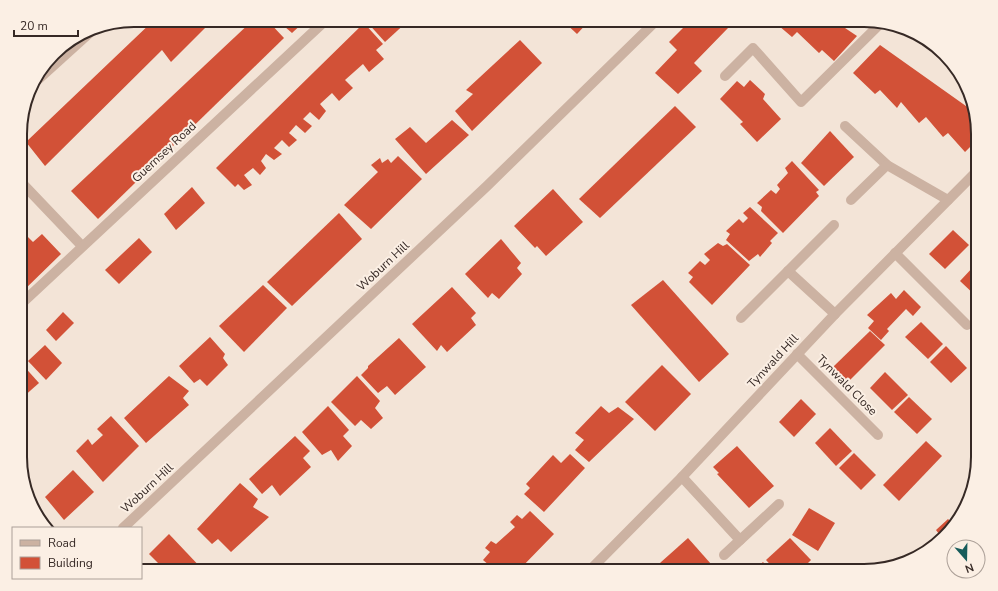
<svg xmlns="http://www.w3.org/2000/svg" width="998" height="591" font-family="'Nunito Sans',sans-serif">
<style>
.building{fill:#d25137}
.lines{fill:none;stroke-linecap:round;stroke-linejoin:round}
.minor{stroke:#ccb2a2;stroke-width:10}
.labels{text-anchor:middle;stroke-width:4;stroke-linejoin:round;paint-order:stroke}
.street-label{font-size:12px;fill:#362925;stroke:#fbefe4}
.rim{fill:none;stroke:#362925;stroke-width:2}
</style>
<rect width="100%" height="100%" fill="#f3e4d7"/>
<g class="building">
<path d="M154,20H213L171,62L162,50L45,166L26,142Z"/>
<path d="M253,20H267L284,38L98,219L71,191Z"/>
<path d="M277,20H306L292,33Z"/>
<path d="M368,20H409L385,42L366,21Z"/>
<path d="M562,20H590L577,34Z"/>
<path d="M691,20H720L728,28L694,63L702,71L678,94L655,73L677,50L669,42Z"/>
<path d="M772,20H833L857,36L834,61L822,50L819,53L797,32L792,37Z"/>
<path d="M364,23L383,44L376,50L384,59L369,72L363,64L345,80L353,88L339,101L332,93L320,104L326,111L319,120L310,112L303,119L312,126L305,133L296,125L289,133L297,140L289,147L282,140L274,148L282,154L274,160L266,154L261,161L266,168L260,175L253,168L244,175L252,185L244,190L238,184L235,187L216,168Z"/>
<path d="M520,40L542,63L472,131L455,111L473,94L466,90Z"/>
<path d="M68,43L52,59L51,58L59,49Z"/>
<path d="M880,45L973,111L978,127V139L965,152L948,133L943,137L926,117L919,123L901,102L897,108L880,90L875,94L853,73Z"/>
<path d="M750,80L765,94L763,99L781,119L757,142L740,124L743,122L720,99L737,81L744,87Z"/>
<path d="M675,106L696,127L600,218L579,199Z"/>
<path d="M452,120L469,135L426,174L395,139L410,127L426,143Z"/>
<path d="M830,131L854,157L824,186L801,163Z"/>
<path d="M398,156L422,179L371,229L344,205L378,172L371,165L380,158L382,163L388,159L391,163Z"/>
<path d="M792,161L819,190L816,192L819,196L783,233L761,211L762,207L757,203L771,190L776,194L780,189L777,185L788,173L785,168Z"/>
<path d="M192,187L205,203L176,230L164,214Z"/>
<path d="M553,189L583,222L546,256L537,246L535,248L514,226Z"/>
<path d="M750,207L778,233L770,241L772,243L760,257L758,254L749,261L726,240L730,234L726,231L739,219L743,223L748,218L743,213Z"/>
<path d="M339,213L362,239L292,306L267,282Z"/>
<path d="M953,230L969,245L945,269L929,254Z"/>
<path d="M42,234L61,254L21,293V253L23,252L21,250V243L27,236L33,242Z"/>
<path d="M139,238L152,252L119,284L105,270Z"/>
<path d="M501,239L521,263L517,268L522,274L499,299L492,293L488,298L465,274Z"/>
<path d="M718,243L723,246L727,244L750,265L712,305L689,282L693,277L688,273L700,261L705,265L710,260L704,254Z"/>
<path d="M975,265L978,267V298L960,281Z"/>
<path d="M663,280L729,354L699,382L631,305Z"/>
<path d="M263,285L287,308L244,352L219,326Z"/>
<path d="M452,287L476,313L471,318L476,325L447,352L441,345L437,351L412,324Z"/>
<path d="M904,290L921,307L913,316L906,309L887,329L889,331L881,340L868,328L874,321L867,315L891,293L896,299Z"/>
<path d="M63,312L74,323L56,341L46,330Z"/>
<path d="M921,322L943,344L928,359L905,337Z"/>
<path d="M870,331L885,345L848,382L833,367Z"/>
<path d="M210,337L225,354L223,358L228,365L207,386L200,379L194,383L179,366Z"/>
<path d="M399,338L426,367L395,395L387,386L378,393L361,375L368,368V366Z"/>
<path d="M45,345L62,363L46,380L28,361Z"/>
<path d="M946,346L967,368L951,383L930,362Z"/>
<path d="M21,363L39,383L22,398L21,397Z"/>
<path d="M662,365L691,394L655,431L625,402Z"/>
<path d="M978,368V380L972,374Z"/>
<path d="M885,372L908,395L892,410L870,388Z"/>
<path d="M169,376L189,391L183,398L189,405L146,443L124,418Z"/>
<path d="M357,376L380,401L375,408L383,418L371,429L361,420L355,426L331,402Z"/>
<path d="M909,397L932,419L917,434L894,412Z"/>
<path d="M801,399L816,414L794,437L779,422Z"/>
<path d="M328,406L349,430L343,436L352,446L338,461L331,450L322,455L302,432Z"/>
<path d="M601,406L609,413L618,407L634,419L589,462L575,450L584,440L575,433Z"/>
<path d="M111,416L139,446L103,482L76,451L88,439L92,445L103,435L97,429Z"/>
<path d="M830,428L852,451L836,466L815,443Z"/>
<path d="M295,436L310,451L303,458L311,467L280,496L272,485L262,494L249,479Z"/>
<path d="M926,441L942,456L899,501L883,485Z"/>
<path d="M737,446L774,486L749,508L717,474L719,473L713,467Z"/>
<path d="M854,453L876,475L861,490L839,468Z"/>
<path d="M570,454L585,468L544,512L524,494L530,488L526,484L553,455L561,463Z"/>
<path d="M73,470L94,492L64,520L45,497Z"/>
<path d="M240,483L258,499L253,507L269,517L231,552L218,539L212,544L197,529Z"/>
<path d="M965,507L963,514L934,543L933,542L939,534L936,530L948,519L951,522Z"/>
<path d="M809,508L835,523L818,551L792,535Z"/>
<path d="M530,511L554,534L518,571H496L483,560L490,552L485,548L491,541L496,544L515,527L510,522L517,515L522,519Z"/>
<path d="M169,534L204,571H166L149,554Z"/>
<path d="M688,538L711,564L703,571H651Z"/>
<path d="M790,538L811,560L800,571H776L766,560Z"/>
<path d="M931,544L932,545L921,556L917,557Z"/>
<path d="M763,562L771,571H753Z"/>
<path d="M477,566L482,571H470Z"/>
</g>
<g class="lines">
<g class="minor">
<path d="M725,76L753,48L801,102L880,24"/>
<path d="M32,85L95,28"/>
<path d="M845,126L887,165L948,200"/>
<path d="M21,182L82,246"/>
<path d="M851,200L887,165"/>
<path d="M895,253L967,325"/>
<path d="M788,271L835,314"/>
<path d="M21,304L326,20"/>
<path d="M741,318L834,225"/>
<path d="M797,354L878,435"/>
<path d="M682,477L740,540"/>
<path d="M123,528L487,186L657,20"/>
<path d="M724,555L779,504"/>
<path d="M589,571L682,477L835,314L978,170"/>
</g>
</g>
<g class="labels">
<g class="street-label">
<text transform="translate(164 152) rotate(-43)" y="4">Guernsey Road</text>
<text transform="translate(383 266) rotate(-43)" y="4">Woburn Hill</text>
<text transform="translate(773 361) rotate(-47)" y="4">Tynwald Hill</text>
<text transform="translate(847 385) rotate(45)" y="4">Tynwald Close</text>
<text transform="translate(147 488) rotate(-43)" y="4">Woburn Hill</text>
</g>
</g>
<path d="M0 0H998V591H0ZM134 27H864A107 107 0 0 1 971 134V457A107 107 0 0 1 864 564H134A107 107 0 0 1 27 457V134A107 107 0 0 1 134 27Z" fill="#fbefe4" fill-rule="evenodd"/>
<path class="rim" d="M134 27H864A107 107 0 0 1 971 134V457A107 107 0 0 1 864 564H134A107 107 0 0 1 27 457V134A107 107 0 0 1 134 27Z"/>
<rect x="12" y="527" width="130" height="52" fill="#fbefe4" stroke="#aca098"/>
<rect x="20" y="540" width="20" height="6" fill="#ccb2a2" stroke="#aca098"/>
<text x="48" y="547" font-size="12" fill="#362925">Road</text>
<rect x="20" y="557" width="20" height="12" fill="#d25137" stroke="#aca098"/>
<text x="48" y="567" font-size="12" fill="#362925">Building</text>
<g transform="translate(966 559) rotate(160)"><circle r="19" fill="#fbefe4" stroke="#aca098"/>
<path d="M0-3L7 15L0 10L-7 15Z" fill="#175c5b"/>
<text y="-6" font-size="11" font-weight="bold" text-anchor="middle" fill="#362925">N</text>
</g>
<path d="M14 30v6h64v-6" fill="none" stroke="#362925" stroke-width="2"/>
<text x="20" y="30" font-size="12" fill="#362925" stroke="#fbefe4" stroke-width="3" paint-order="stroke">20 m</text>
</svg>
